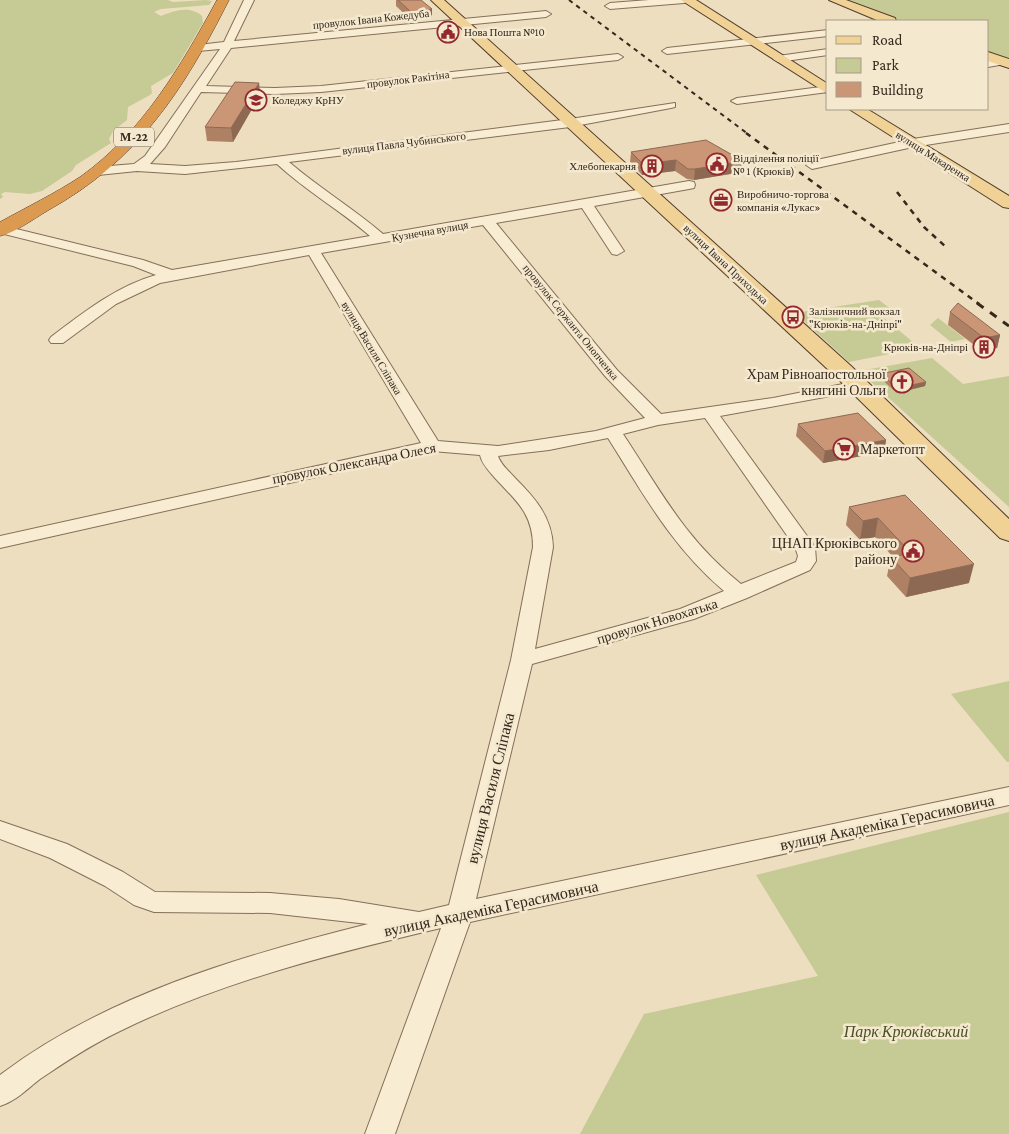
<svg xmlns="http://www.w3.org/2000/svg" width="1009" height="1134" font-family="'Crimson Pro',serif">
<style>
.green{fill:#c6ca94}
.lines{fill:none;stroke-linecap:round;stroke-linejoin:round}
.minor-casing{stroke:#856f58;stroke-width:2}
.major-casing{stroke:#533d2d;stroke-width:2}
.highway-casing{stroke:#533d2d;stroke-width:1}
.minor{fill:#f8ecd3;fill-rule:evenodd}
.major{fill:#f0d297;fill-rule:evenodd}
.highway{fill:#dc9a51;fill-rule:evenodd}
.rail-far2{stroke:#35281c;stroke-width:2;stroke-dasharray:4.5 4.5;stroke-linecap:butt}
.rail-far1{stroke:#35281c;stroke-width:2.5;stroke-dasharray:5.5 5.5;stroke-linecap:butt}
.rail{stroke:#35281c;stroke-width:3;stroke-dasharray:8 8;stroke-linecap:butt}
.wall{fill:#ae8165}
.shaded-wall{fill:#8d6953}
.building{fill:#ca9676;stroke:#8d6953}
.labels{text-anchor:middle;stroke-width:5;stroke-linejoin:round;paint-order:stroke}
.far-street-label{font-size:11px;fill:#35281c;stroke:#f4e8cf}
.far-poi-label{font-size:11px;fill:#35281c;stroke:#f4e8cf;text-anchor:start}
.shield{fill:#f4e8cf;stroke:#6e6252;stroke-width:1}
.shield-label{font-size:12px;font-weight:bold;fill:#35281c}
.poi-label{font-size:14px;fill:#35281c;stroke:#f4e8cf;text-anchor:end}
.street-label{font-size:14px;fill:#35281c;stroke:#f4e8cf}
.near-street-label{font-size:16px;fill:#35281c;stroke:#f4e8cf}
.near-park-label{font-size:16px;font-style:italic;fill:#475123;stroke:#f4e8cf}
</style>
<rect width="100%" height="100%" fill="#eddec0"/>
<g class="green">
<path d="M0,0H168L173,2L206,0L212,1L209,5L161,9L154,12L161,16C174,11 189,5 202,16L203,23L173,73L151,86L152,93L150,95L128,107L127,120L113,131L109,139L111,143L76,165L72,171L42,191L30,194L5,192L1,194L3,197L0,199Z"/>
<path d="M839,0H1009V61L988,54V21H896Z"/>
<path d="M879,300L897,314L883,317L920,348L849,362L795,313Z"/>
<path d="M938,318L965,339L951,342L930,325Z"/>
<path d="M932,358L963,384L1009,376V507L859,371Z"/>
<path d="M1009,681V762H1007L951,694Z"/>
<path d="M1009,812V1134H580L644,1014L818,976L756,875Z"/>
</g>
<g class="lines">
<g class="minor-casing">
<g id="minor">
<path d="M244,0H254L234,41L546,11L551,14L546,17L231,48L206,86L275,88L321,86L618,54L623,57L618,60L321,92L275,94L201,92L165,147L150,164L185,166L236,162L570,119L675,103V107L671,108L570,127L289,162C319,188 353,208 383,234L689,181L694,182L695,185L694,188L689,189L594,206L624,251L617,255L612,254L582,208L496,223L617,370L661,414L773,398L858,381L864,382L866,386L864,390L858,391L720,416L815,547L816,561L810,570L747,598L694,619L532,664L476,899L1009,787V805L470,922L395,1134H365L441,928C331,954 219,982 118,1032C91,1045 65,1062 40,1079C27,1089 16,1101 0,1106V1075C106,995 240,956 368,924L270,913L154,912L134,905L105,886L50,858L0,839V821L67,844L123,872L155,892L270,893L339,899L419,912L449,905L511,660L533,547C533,513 516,501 495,478C489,471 482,464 480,455L432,451L0,548V536L421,443L309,255L160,283L116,304L63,343H51L49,340L51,337C84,312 117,286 156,275L133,266L0,233V225L143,260L172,270L370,236C340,210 306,191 277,164L185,174L137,171L98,175L92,171L98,167L134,164L145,156L220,49L198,51L193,48L198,45L224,42ZM483,225L605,376L645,418L596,431L498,446L438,441L321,253ZM705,418L795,547L798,556L796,562L741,584C685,539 662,493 623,434L658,425ZM608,438C644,495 672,547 724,591L680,609L535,649L553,547C552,517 535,498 515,478C509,471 501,465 498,456L549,450Z"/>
<path d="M649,0H689L684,3L610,9L605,6L610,3Z"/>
<path d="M828,30V36L667,54L662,51L667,48Z"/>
<path d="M828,49V55L778,62L773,59L778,56Z"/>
<path d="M1001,59L1005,60V64L988,67V61Z"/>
<path d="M828,86V92L737,104L731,101L737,98Z"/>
<path d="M1009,124V132L913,147L812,169L806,165L812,161L913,139Z"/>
</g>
</g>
<g class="major-casing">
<g id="major">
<path d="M431,0H444L851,366L1009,519V541L1000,538L835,376Z"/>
<path d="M681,0H696L828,84V94Z"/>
<path d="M829,0H846L895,18L896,21H879Z"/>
<path d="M988,52L1009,59V68L988,61Z"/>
<path d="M849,109H867L1009,196V208L1003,207Z"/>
</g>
</g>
<g class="highway-casing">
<path id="highway" d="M217,0H229C183,91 139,160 47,211C32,220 16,232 0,236V222C27,207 54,194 80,177C142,133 181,66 217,0Z"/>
</g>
<use href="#minor" class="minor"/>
<use href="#major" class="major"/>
<use href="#highway" class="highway"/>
<path class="rail-far2" d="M569,0L748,134"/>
<g class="rail-far1">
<path d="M746,133L979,304"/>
<path d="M897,192L924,227L946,247"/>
</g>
<path class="rail" d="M977,303L1009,326"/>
</g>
<g class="wall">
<path d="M396,0H421L432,18L411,20L396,6Z"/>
<path d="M259,83L260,95L233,142L207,141L205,127Z"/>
<path d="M631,152L743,161L742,172L694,180L687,179L675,171L642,175L630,162Z"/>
<path d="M950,312L1000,335L997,348L982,351L948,325Z"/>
<path d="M880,374L926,382L925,386L897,393L880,378Z"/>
<path d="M798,424L886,440L884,452L823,463L796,436Z"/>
<path d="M905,495L969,583L906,597L887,576L891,557H893L875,537L860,540L846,525L849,507Z"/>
</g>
<g class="shaded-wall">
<path d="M432,9V18L411,20V12Z"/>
<path d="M259,83L260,95L233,142L231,128Z"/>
<path d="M676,160L675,171L642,175L643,164Z"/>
<path d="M743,161L742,172L694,180L695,169Z"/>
<path d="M1000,335L997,348L982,351L984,338Z"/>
<path d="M926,382L925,386L897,393L898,388Z"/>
<path d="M886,440L884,452L823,463L825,451Z"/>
<path d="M878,518L875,537L860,540L863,521Z"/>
<path d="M974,564L969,583L906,597L910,578Z"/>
</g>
<g class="building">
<path d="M398,0H421L432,9L411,12Z"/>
<path d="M235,82L259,83L231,128L205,127Z"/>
<path d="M706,140L743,161L695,169H688L676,160L643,164L631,152Z"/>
<path d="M958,303L1000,335L984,338L950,312Z"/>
<path d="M909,368L926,382L898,388L880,374Z"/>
<path d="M858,413L886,440L825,451L798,424Z"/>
<path d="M905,495L974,564L910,578L891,557L911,553L878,518L863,521L849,507Z"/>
</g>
<defs>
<g id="civic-ring" transform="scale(1.125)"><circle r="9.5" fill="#f4e8cf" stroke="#93292e" stroke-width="1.5"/><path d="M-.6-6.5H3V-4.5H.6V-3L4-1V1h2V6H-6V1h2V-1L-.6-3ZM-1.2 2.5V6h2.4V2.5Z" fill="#93292e"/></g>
<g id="school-ring" transform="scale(1.125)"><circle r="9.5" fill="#f4e8cf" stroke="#93292e" stroke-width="1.5"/><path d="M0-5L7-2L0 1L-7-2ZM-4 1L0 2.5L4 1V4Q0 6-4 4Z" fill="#93292e"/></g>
<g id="building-ring" transform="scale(1.125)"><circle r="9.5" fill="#f4e8cf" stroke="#93292e" stroke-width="1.5"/><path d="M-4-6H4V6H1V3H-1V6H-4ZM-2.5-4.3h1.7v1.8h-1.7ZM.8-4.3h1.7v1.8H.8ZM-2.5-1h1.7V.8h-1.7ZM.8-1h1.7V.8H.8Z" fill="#93292e"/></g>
<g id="office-ring" transform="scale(1.125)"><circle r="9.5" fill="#f4e8cf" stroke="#93292e" stroke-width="1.5"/><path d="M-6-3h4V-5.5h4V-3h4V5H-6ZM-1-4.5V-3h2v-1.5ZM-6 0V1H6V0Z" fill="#93292e"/></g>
<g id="bus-ring" transform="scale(1.125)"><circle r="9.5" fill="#f4e8cf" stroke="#93292e" stroke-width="1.5"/><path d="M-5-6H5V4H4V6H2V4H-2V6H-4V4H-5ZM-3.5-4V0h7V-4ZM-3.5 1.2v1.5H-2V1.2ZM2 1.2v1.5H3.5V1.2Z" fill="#93292e"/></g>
<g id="church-ring" transform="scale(1.125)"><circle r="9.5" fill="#f4e8cf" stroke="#93292e" stroke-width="1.5"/><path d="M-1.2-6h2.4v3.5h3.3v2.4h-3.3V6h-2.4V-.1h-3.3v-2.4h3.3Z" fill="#93292e"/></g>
<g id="supermarket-ring" transform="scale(1.125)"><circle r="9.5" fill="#f4e8cf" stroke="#93292e" stroke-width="1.5"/><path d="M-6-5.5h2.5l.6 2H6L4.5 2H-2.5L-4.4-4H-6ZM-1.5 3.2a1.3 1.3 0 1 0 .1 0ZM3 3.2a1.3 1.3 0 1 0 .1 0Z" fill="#93292e"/></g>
</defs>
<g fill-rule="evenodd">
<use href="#civic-ring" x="448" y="32"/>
<use href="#school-ring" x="256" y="100"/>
<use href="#civic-ring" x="717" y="164"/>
<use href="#building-ring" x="652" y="166"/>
<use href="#office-ring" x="721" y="200"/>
<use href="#bus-ring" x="793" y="317"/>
<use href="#building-ring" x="984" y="347"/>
<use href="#church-ring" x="902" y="382"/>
<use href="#supermarket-ring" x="844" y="449"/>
<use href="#civic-ring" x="913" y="551"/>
</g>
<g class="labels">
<g class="far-street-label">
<text transform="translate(371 19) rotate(-6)" y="4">провулок Івана Кожедуба</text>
<text transform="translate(408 79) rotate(-7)" y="4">провулок Ракітіна</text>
<text transform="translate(404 143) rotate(-7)" y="4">вулиця Павла Чубинського</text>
<text transform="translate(933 156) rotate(32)" y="4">вулиця Макаренка</text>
<text transform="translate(430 231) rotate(-10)" y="4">Кузнечна вулиця</text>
<text transform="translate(726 264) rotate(43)" y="4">вулиця Івана Приходька</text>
<text transform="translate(571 322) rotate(51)" y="4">провулок Сержанта Онопченка</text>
<text transform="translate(372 348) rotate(59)" y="4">вулиця Василя Сліпака</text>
</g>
<g class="far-poi-label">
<text x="464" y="36">Нова Пошта №10</text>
<text x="272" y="104">Коледжу КрНУ</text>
<text x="733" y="162">Відділення поліції<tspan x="733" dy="13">№ 1 (Крюків)</tspan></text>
<text x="636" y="170" text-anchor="end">Хлебопекарня</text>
<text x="737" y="198">Виробничо-торгова<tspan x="737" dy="13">компанія «Лукас»</tspan></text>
<text x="809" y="315">Залізничний вокзал<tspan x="809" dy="13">"Крюкiв-на-Днiпрi"</tspan></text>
<text x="968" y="351" text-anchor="end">Крюків-на-Дніпрі</text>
</g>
<rect class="shield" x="114" y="127.5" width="40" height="19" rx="4"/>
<g class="shield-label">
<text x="134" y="141">М-22</text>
</g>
<g class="poi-label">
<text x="886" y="379">Храм Рівноапостольної<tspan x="886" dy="16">княгині Ольги</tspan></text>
<text x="860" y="454" text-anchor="start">Маркетопт</text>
<text x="897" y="548">ЦНАП Крюківського<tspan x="897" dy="16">району</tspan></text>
</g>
<g class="street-label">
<text transform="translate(354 463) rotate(-11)" y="5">провулок Олександра Олеся</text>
<text transform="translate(657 621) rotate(-17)" y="5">провулок Новохатька</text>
</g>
<g class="near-street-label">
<text transform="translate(490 788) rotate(-76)" y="6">вулиця Василя Сліпака</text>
<text transform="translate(887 822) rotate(-12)" y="6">вулиця Академіка Герасимовича</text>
<text transform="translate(491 908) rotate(-12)" y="6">вулиця Академіка Герасимовича</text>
</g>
<g class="near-park-label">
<text x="906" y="1037">Парк Крюківський</text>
</g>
</g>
<rect x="826" y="20" width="162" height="90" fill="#f4e8cf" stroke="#a89b87"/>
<rect x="836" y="36" width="25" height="8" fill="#f0d297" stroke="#a89b87"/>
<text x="872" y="45" font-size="15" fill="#35281c">Road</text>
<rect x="836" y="58" width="25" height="15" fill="#c6ca94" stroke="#a89b87"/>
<text x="872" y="70" font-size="15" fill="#35281c">Park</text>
<rect x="836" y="82" width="25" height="15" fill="#ca9676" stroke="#a89b87"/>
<text x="872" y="95" font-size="15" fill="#35281c">Building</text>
</svg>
